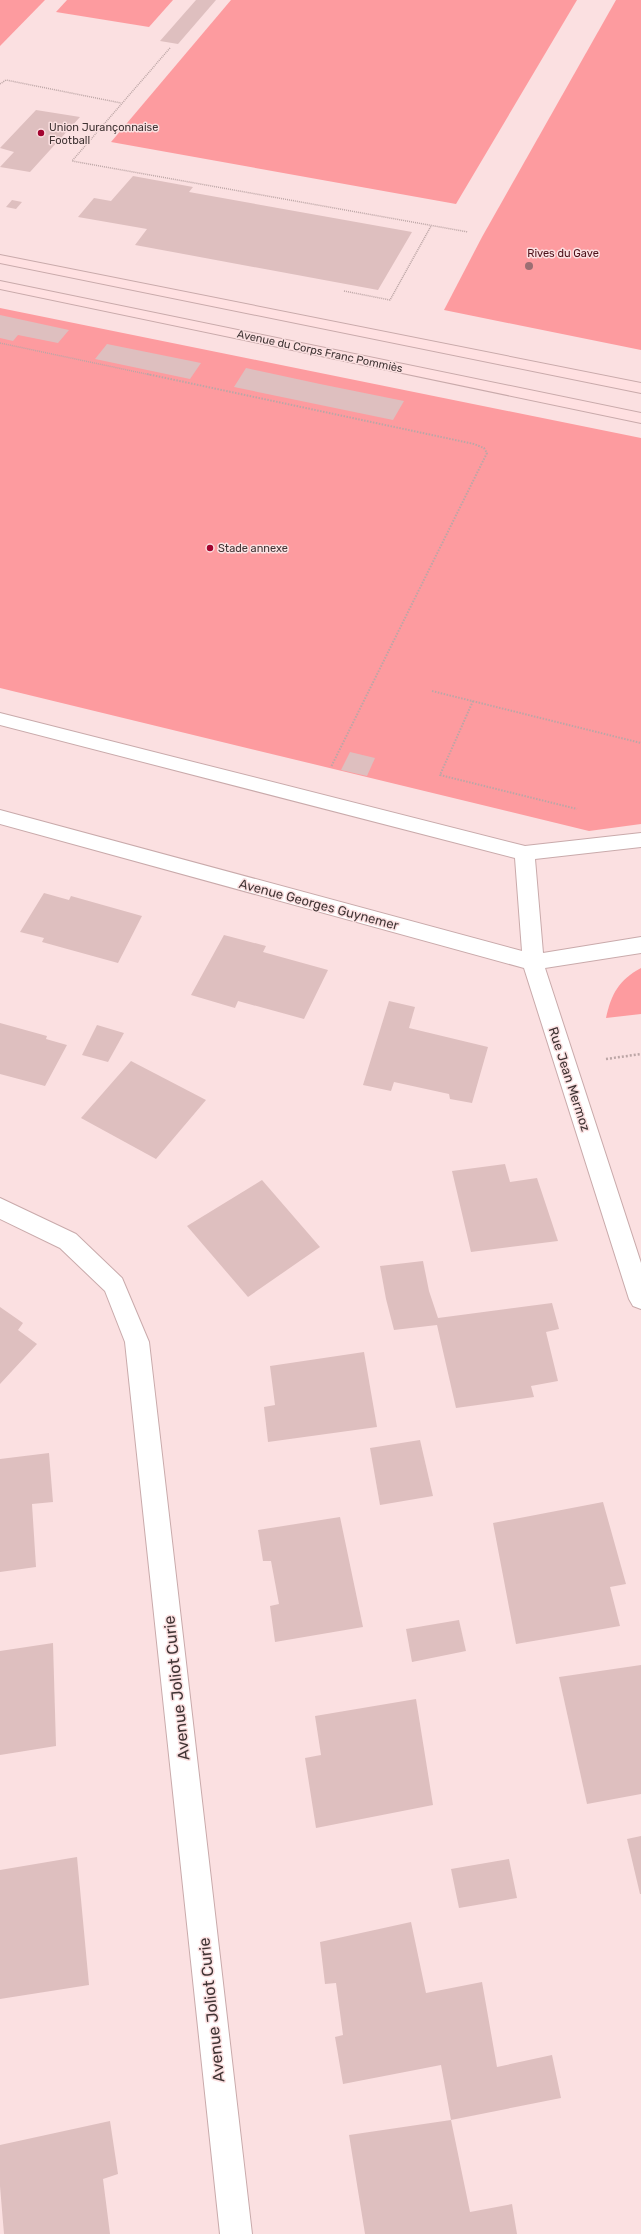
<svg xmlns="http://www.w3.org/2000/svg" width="641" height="2234" font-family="Rubik,sans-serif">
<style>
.green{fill:#fd9b9f}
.building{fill:#debfbf}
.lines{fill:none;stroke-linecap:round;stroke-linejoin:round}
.minor-casing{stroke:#c9aaab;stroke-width:2}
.secondary-casing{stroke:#c9aaab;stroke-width:2}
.path-far2{stroke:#bca6a6;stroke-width:1.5;stroke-dasharray:1 1;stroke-linecap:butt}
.path-far1{stroke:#bca6a6;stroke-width:2;stroke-dasharray:1.5 1.5;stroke-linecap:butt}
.path{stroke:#bca6a6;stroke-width:2.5;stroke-dasharray:2 2;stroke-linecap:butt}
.minor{fill:#fff;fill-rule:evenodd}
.secondary{fill:#ffe0e1;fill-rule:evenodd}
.tree{fill:#9c6e73}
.poi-dot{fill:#a2032f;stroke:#fbe0e1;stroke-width:1.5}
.labels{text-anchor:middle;stroke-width:3;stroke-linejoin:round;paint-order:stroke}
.far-poi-label{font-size:11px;fill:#403434;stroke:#fbe0e1;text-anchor:start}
.far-park-label{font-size:11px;fill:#4e1019;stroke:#fbe0e1}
.far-street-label{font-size:11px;fill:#403434;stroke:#fbe0e1}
.street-label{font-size:13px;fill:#403434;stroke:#fbe0e1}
.near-street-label{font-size:16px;fill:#403434;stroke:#fbe0e1}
</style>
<rect width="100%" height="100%" fill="#fbe0e1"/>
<g class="green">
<path d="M0,0H45L0,46Z"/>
<path d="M67,0H173L149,27L56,12Z"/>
<path d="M231,0H577L456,204L111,142Z"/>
<path d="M616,0H641V350L444,310L482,237Z"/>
<path d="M0,308L641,438V824L589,831L0,688Z"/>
<path d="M641,968V1014L606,1018C611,994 619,980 641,968Z"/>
</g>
<g class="building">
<path d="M196,0H216L178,44L160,41Z"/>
<path d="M36,110L80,117L30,172L0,167L14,152L0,148Z"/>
<path d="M133,176L193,187L189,192L412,232L378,290L135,245L147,229L78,217L94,198L111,201Z"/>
<path d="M12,200L22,202L16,209L6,207Z"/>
<path d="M0,315L69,330L58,343L18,335L13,341L0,338Z"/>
<path d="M107,344L201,363L190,379L95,359Z"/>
<path d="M246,368L320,384L404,401L393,420L234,387Z"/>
<path d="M350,752L375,758L367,776L341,770Z"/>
<path d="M44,893L69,900L71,896L142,916L118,963L42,942L44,938L20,932Z"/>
<path d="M224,935L266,946L263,952L328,970L304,1019L238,1001L235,1008L191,995Z"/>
<path d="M389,1001L415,1007L409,1028L488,1047L472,1103L450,1099L449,1094L394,1082L391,1091L363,1085Z"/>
<path d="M0,1023L47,1036L46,1039L67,1045L45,1086L0,1074Z"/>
<path d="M97,1025L124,1033L108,1062L82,1055Z"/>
<path d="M131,1061L206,1100L156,1159L81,1118Z"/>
<path d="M505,1164L510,1182L537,1178L558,1241L471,1252L452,1171Z"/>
<path d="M262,1180L320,1247L248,1297L187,1226Z"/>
<path d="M423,1261L429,1291L438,1318L552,1303L559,1329L546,1332L558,1381L531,1386L534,1397L456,1408L437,1325L394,1330L386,1299L380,1266Z"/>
<path d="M0,1307L23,1323L18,1330L37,1344L0,1384Z"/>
<path d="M364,1352L377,1427L268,1442L264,1407L275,1405L270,1366Z"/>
<path d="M420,1440L433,1496L380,1505L370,1448Z"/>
<path d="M49,1453L53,1502L32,1504L36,1567L0,1572V1459Z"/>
<path d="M603,1502L626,1584L610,1587L620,1626L516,1644L493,1523Z"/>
<path d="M340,1517L363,1627L275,1642L270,1606L279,1604L271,1561H263L258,1530Z"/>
<path d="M459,1620L466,1651L412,1662L406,1629Z"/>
<path d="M53,1643L56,1746L0,1755V1651Z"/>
<path d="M641,1665V1794L587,1804L559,1677Z"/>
<path d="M416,1699L433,1805L316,1828L305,1758L321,1755L315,1716Z"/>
<path d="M641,1836V1894H640L627,1839Z"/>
<path d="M77,1857L89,1985L0,1999V1870Z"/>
<path d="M509,1859L517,1898L459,1908L451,1869Z"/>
<path d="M411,1922L426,1993L482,1982L497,2067L552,2055L561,2098L451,2120L470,2212L512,2204L517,2234H365L349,2135L451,2120L441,2065L343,2084L335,2037L343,2035L336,1983L325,1984L320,1942Z"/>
<path d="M110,2121L118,2174L103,2179L110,2234H4L0,2186V2145Z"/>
</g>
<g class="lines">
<g class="minor-casing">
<g id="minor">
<path d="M0,713L525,846L641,833V847L535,859L543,953L641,937V953L545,968L641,1263V1309L633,1306L629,1299L524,968L0,824V810L522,951L515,858L0,725Z"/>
<path d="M0,1198L76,1234L122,1278L149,1342L252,2234H220L125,1342L105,1291L60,1248L0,1219Z"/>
</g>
</g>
<g class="secondary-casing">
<g id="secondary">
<path d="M0,255L641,383V393L0,263Z"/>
<path d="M0,281L641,413V423L0,289Z"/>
</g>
</g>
<g class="path-far2">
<path d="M170,48L72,161L468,232"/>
<path d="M0,84L6,80L121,103"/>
<path d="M344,291L390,300L431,226"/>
<path d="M0,343L151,375"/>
</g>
<g class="path-far1">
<path d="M147,374L474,444L484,448L487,453L331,767"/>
<path d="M432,691L641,743"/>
<path d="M473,701L440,775L577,809"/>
</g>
<path class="path" d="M606,1059L641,1054"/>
<use href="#minor" class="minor"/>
<use href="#secondary" class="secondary"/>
</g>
<circle class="tree" cx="529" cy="266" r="4"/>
<g class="poi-dot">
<circle cx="41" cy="133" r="4"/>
<circle cx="210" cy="548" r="4"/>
</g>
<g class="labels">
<g class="far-poi-label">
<text x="49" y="131">Union Jurançonnaise<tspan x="49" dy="13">Football</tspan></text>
<text x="218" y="552">Stade annexe</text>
</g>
<g class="far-park-label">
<text x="563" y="257">Rives du Gave</text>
</g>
<g class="far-street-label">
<text transform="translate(320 351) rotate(12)" y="4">Avenue du Corps Franc Pommiès</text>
</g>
<g class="street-label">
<text transform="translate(319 904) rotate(15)" y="5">Avenue Georges Guynemer</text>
<text transform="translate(570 1079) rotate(72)" y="5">Rue Jean Mermoz</text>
</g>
<g class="near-street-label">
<text transform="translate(176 1688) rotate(-96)" y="6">Avenue Joliot Curie</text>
<text transform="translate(211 2010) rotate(-96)" y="6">Avenue Joliot Curie</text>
</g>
</g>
</svg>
